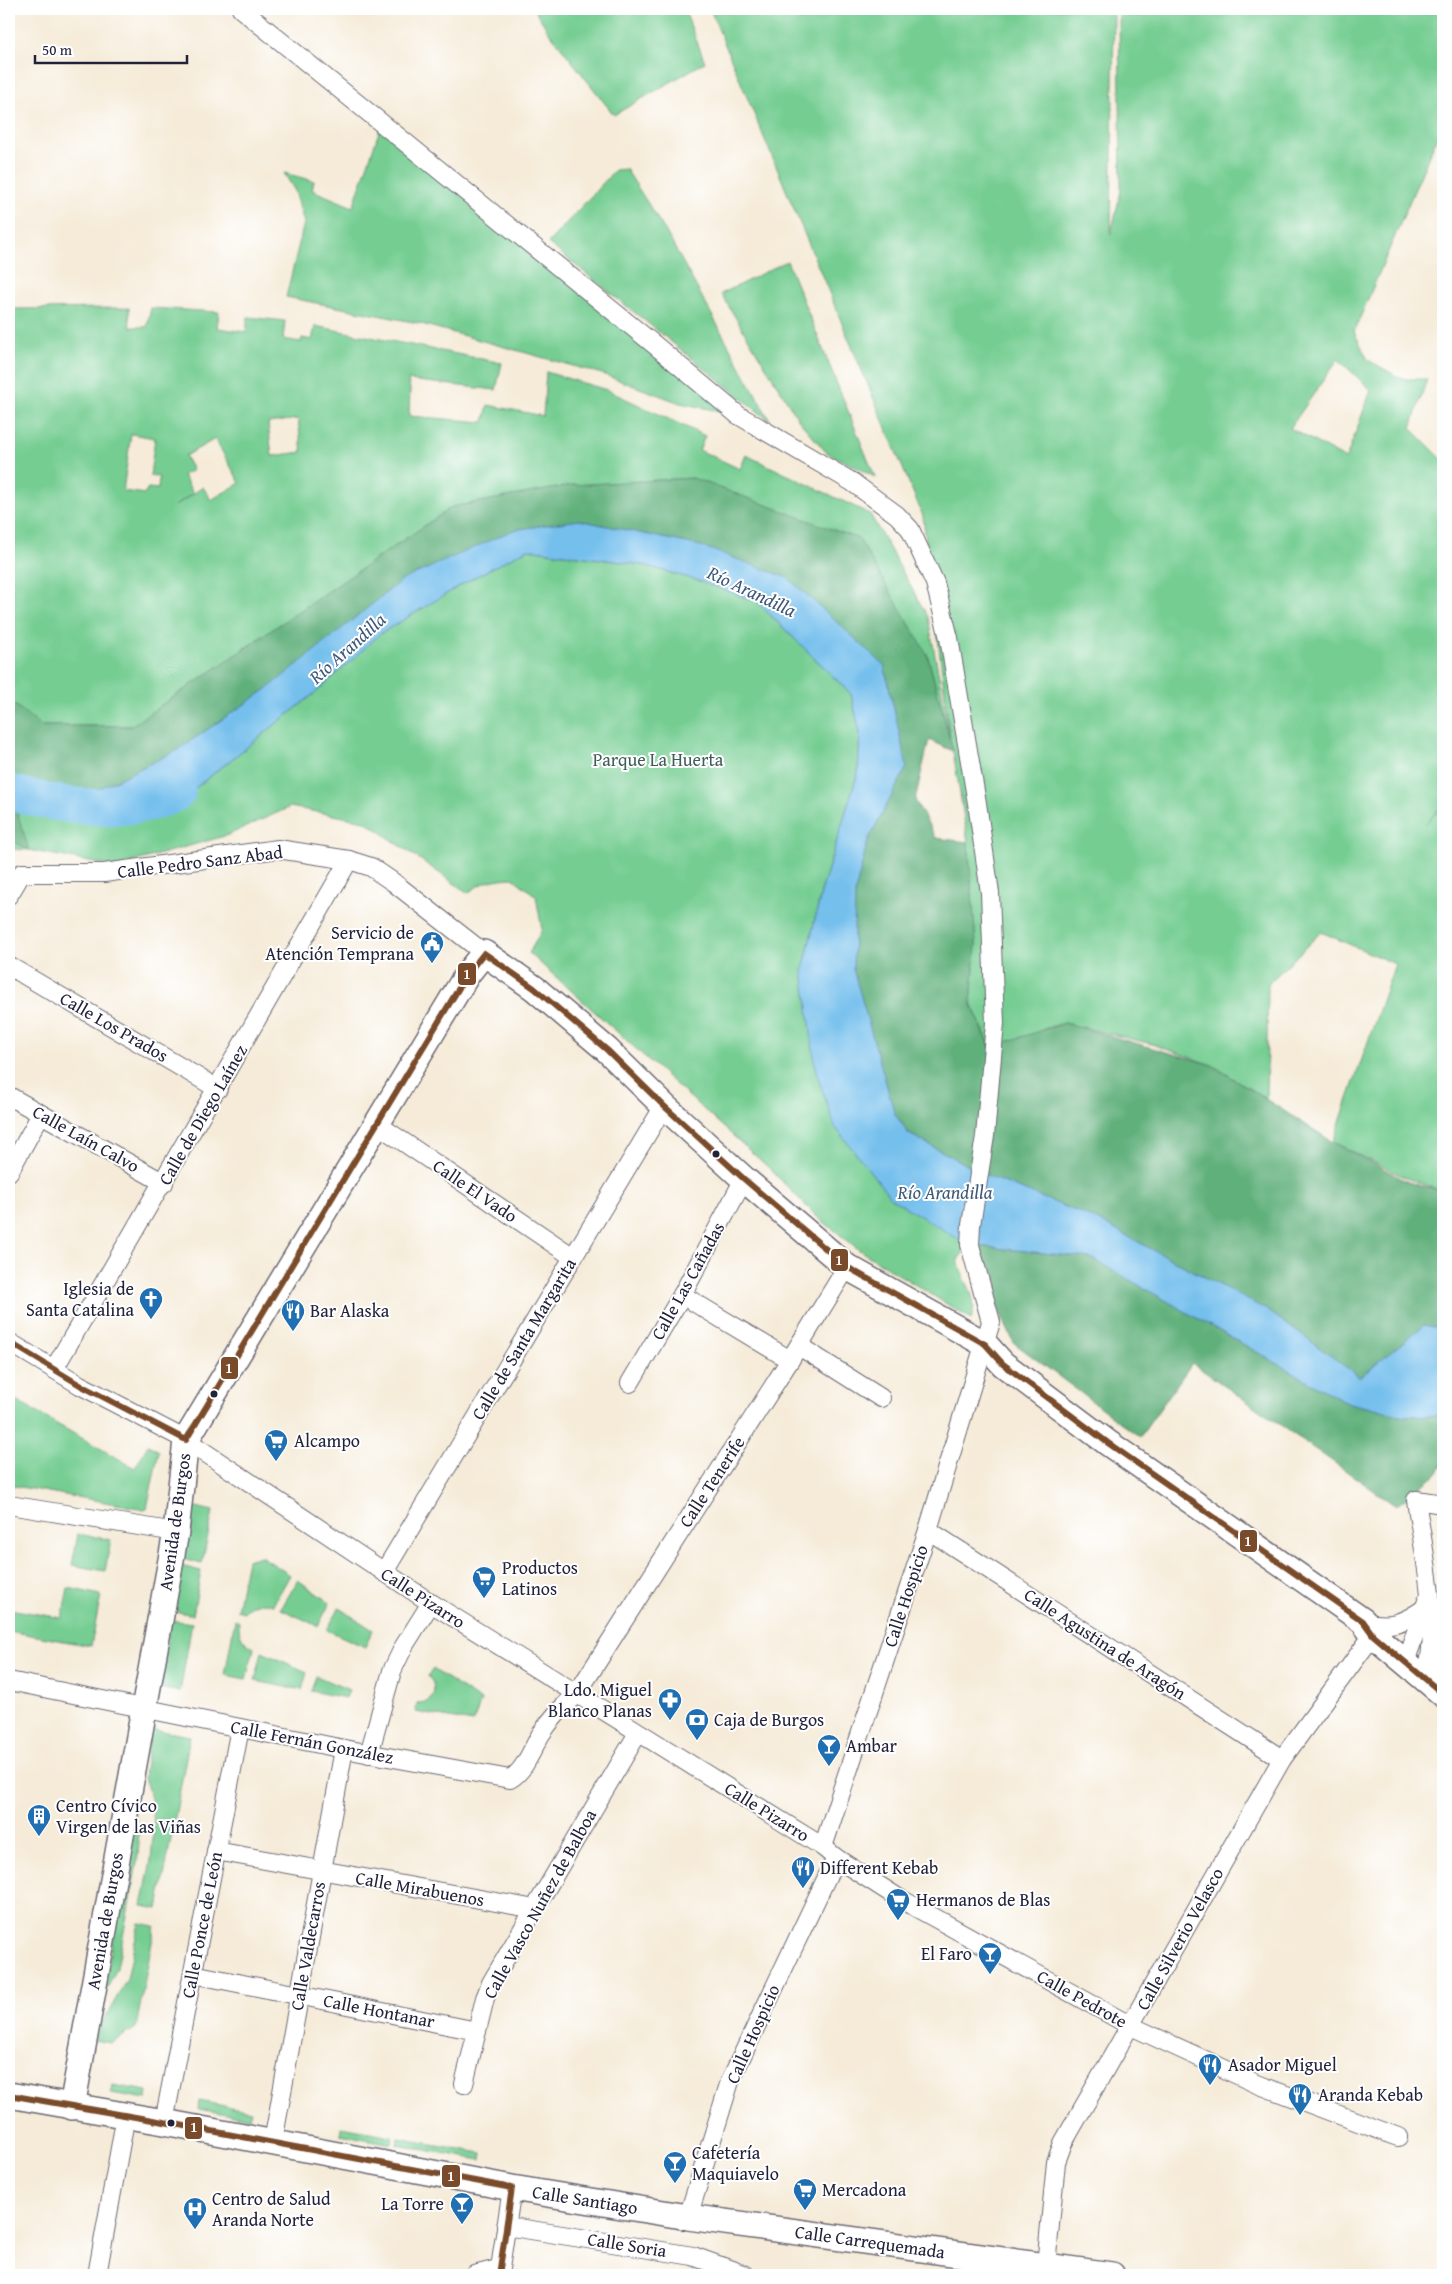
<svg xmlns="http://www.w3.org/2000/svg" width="1452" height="2284" font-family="'Gentium Book Plus',serif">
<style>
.green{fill:#75cd92;stroke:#4c7866;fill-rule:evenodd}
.forest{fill:#60b07c;stroke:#41695c}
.water{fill:#74bfed;stroke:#4b7094}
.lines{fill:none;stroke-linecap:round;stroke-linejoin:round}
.river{stroke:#74bfed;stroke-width:36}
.street-casing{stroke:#6c6872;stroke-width:20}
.secondary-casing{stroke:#6c6872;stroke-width:28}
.street{stroke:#fff;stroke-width:18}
.secondary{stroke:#fff;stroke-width:25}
.bus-1-casing{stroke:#fff;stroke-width:10}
.bus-1{stroke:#7a4b2a;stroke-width:6}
.bus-dot{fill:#22223b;stroke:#fff;stroke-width:2}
.labels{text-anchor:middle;stroke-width:4;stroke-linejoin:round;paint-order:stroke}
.park-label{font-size:18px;fill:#3f5e59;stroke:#fff}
.street-label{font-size:18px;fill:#22223b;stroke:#fff}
.poi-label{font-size:18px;fill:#22223b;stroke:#fff;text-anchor:start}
.water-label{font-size:19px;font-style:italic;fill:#3f5979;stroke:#fff}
.line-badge{stroke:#fff;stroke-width:2}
.badge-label{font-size:14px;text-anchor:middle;font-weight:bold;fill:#fff}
</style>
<rect width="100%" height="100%" fill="#fff"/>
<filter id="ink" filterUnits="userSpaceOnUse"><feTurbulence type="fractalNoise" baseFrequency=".02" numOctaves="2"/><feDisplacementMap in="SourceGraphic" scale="10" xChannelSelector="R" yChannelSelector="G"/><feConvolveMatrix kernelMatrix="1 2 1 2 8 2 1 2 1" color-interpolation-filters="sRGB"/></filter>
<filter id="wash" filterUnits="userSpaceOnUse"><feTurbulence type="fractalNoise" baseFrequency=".0096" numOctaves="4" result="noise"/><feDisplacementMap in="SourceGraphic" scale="20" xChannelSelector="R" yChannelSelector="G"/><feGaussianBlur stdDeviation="1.12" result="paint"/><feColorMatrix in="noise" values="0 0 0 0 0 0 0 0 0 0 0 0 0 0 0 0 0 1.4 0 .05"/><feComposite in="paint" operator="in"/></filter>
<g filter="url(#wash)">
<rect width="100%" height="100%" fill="#f5ebd8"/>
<g class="green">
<path d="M534,9H684L705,62L614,115L549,32Z"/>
<path d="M710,9H1114L1111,234L1121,190L1119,9H1443V123L1354,332L1368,360L1402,379H1427L1411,428L1443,460V805L1425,824L1443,806V1191L1406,1178L1333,1142L1395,964L1321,932L1268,984L1266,1099L1212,1065L1152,1044L1065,1023L1046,1028L993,1051L971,1003L976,944L968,842L953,751L927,653L693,478L573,485L452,507L131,726H41L9,700V309L129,308L130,327H147L151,308L219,312L217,328L246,332L248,317L285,321L283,339L301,342L302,338L312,340L315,326L502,363L496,390L408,380L410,389L409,416L484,422L488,405L543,416L546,372L607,390L705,436L699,450L740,469L746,455L870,514L928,617L950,737L923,516ZM1338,359L1371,390L1346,459L1290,428ZM298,419L302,452L272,456L268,423ZM131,434L155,438L150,476L159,477L158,489L148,488L145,494L123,491ZM215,439L240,483L211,500L203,487L175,506L193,493L183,475L193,470L185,456Z"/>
<path d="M382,123L738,415L680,403L602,374L418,323L286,297L304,223L295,191L284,173L314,181L312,190L353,207Z"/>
<path d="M626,169L666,232L771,422L548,243L615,170Z"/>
<path d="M787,261L875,477L826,452L800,422L721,294Z"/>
<path d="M528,549L643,565L696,580L756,601L851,694L860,733L858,772L822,889L803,970L968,1245L958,1260C963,1283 980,1296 971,1319L862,1252L816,1216L769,1168L529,953L542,930L536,896L513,878C494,879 483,881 468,893L365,821L290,807L228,835L115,867L29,850L9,849L11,793L52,801L82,797L84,806L189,793L320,689L380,634L471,579Z"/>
<path d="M9,1397L135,1468L148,1445L159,1451L147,1508L144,1509L9,1485Z"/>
<path d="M192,1506L213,1511L202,1564L182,1559Z"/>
<path d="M78,1534L111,1540L105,1571L72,1565Z"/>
<path d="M261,1556L290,1575L273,1605C261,1601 252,1603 244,1612L237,1610L247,1560Z"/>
<path d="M181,1566L201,1571L193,1615L173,1611Z"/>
<path d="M298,1580L330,1603L318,1626L281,1609Z"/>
<path d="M68,1588L101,1595L91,1646L9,1631V1609L62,1618Z"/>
<path d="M339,1608L373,1630L365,1647L327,1630Z"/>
<path d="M235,1619L239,1622C238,1634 243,1643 254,1648L246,1679L225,1675Z"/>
<path d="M171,1620L192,1623L180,1692L158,1688Z"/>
<path d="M262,1652L307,1672L302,1690L255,1681Z"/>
<path d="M433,1669L481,1701L473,1722L415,1712L417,1703L427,1702L434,1694L433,1683L428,1676Z"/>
<path d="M316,1676L349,1690L346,1698L311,1691Z"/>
<path d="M150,1729L190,1736L158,1909L142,1906L151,1860L154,1824L151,1798L144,1778Z"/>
<path d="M135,1813L139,1843L137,1863L117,1968L102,1999Z"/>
<path d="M139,1923L155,1926L136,2028L112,2043L93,2040L127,1979Z"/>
<path d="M112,2085L148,2091L147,2099L111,2093Z"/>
<path d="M199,2101L251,2111L249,2118L198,2109Z"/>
<path d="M341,2127L392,2136L391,2144L340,2134Z"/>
<path d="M398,2138L482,2153L481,2160L397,2145Z"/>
</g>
<g class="forest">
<path d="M693,478L859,539L927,654L953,751L929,740L915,800L936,838L968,842L976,944L971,1003L992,1051L993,1046L1065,1023L1212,1065L1333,1142L1408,1182L1443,1191V1329L1424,1325L1360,1377L1267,1310L1093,1218L986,1175L909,1134L895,1114L853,969L855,892L868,840L907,767L884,665L701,546L579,520L513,530L267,689L176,751L82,797L52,801L11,793L29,850L9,839V700L41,726H131L452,507L573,485Z"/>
<path d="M968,1245L1091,1258L1345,1402L1404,1416L1443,1415V1465L1436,1475L1396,1506L1192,1363L1140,1437L1014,1343Z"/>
</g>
<path class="water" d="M579,520L701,546L788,578L884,665L907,767L868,840L855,892L853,969L895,1114L909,1134L986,1175L1093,1218L1267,1310L1360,1377L1424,1325L1443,1329V1415L1404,1416L1345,1402L1091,1258L968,1245L892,1199L835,1127L816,1072L803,970L822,889L858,772L860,733L851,694L756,601L696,580L643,565L528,549L471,579L380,634L320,689L189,793L130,807L84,806L82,797L176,751L267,689L402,580L513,530Z"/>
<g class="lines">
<path class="river" d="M9,792C55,806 135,818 178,792"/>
</g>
</g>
<g filter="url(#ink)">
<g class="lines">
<g class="street-casing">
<g id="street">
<path d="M241,9L656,346L738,415L852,482L897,515L910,529L935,583L949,638L977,803L990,893L995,1023L985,1136L971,1225L970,1245L991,1322L928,1530L823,1847"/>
<path d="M9,895L22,873H104L278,849L349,860L371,867L393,882L484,953"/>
<path d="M9,966L218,1089"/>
<path d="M9,1096L164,1183"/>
<path d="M377,1124L573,1257"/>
<path d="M9,1172L41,1114"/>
<path d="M682,1295L790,1360"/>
<path d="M9,1342L80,1385L186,1440L431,1603L823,1847L836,1858L897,1897L1131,2026L1257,2084L1398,2137"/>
<path d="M799,1346L881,1398"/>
<path d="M54,1369L349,860"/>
<path d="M630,1383L682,1295L744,1179"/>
<path d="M9,1505L176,1532"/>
<path d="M928,1530L1282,1759"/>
<path d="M384,1572L664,1106"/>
<path d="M1363,1621C1388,1629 1404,1623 1425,1608"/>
<path d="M1405,1662L1427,1601"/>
<path d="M1424,1680C1443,1634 1423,1549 1416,1500L1443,1504"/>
<path d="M9,1681L344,1749L510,1779C525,1771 533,1747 541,1734C551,1719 563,1706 576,1695L790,1360L847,1267"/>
<path d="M369,1754L392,1671L404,1646L431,1603"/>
<path d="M216,1851L535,1909"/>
<path d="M193,1974L477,2031"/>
<path d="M464,2084L485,1998L491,1983L638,1733"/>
<path d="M164,2122L240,1728"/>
<path d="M273,2142L344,1749"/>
<path d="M688,2217L730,2081L836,1858"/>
<path d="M506,2226L693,2256L745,2275"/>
<path d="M1046,2266L1056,2162L1063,2143L1282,1759L1373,1635"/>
<path d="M97,2275L126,2115"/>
<path d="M474,2275L498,2269"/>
<path d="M499,2275L512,2188"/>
</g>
</g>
<g class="secondary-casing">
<g id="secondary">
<path d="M9,2095L164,2122L512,2188L688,2217L1112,2275"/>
<path d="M72,2107L176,1532L186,1440L468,973L484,953L534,988L607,1050L664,1106L744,1179L847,1267L985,1344L1003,1364L1108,1443L1363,1621L1373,1635L1443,1694"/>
</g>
</g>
<use href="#street" class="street"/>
<use href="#secondary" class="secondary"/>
<g class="bus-1-casing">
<g id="bus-1">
<path d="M9,1342L80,1385L186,1440L468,973L484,953L534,988L607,1050L664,1106L744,1179L847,1267L985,1344L1003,1364L1108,1443L1363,1621L1373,1635L1443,1694"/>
<path d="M9,2095L164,2122L512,2188L499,2275"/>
</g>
</g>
<use href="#bus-1" class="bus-1"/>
</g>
</g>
<defs>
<g id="civic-pin" transform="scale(1.25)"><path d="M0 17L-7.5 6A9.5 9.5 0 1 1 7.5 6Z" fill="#1f6fb2" stroke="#fff"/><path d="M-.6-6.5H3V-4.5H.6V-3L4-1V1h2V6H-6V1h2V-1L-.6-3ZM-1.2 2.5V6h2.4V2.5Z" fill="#fff"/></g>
<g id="church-pin" transform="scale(1.25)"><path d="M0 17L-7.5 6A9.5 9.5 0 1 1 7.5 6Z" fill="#1f6fb2" stroke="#fff"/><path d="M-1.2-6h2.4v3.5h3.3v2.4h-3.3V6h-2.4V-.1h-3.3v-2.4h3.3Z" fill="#fff"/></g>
<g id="restaurant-pin" transform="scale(1.25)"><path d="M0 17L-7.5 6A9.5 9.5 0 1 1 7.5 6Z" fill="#1f6fb2" stroke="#fff"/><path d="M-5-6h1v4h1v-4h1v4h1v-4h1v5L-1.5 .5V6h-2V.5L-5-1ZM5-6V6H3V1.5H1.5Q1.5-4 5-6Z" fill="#fff"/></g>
<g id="supermarket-pin" transform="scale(1.25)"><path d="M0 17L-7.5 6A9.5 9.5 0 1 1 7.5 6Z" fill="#1f6fb2" stroke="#fff"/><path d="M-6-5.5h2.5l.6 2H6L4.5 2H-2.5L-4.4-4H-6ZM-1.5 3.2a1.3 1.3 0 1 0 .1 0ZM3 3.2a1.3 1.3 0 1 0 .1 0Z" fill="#fff"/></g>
<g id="pharmacy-pin" transform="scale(1.25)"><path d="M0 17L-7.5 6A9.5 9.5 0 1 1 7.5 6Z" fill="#1f6fb2" stroke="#fff"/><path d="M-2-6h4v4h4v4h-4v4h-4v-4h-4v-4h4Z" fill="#fff"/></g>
<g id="bank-pin" transform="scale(1.25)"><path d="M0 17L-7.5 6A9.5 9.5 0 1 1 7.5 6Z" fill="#1f6fb2" stroke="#fff"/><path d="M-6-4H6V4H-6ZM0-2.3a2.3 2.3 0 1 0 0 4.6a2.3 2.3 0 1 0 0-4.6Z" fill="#fff"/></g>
<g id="bar-pin" transform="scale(1.25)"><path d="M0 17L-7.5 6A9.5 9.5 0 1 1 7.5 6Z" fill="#1f6fb2" stroke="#fff"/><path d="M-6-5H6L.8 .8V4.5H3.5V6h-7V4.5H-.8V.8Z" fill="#fff"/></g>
<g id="building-pin" transform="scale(1.25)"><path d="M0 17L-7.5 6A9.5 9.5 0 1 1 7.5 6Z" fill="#1f6fb2" stroke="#fff"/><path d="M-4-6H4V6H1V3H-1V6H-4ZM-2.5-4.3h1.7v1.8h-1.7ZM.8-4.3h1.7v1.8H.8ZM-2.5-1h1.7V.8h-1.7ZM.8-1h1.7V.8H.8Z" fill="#fff"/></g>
<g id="hospital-pin" transform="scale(1.25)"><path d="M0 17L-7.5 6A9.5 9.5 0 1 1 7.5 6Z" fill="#1f6fb2" stroke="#fff"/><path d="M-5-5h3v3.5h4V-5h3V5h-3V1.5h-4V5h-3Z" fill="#fff"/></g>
</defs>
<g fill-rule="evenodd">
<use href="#civic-pin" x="432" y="943"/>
<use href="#church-pin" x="151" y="1299"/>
<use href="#restaurant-pin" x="293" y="1311"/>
<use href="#supermarket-pin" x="276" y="1441"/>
<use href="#supermarket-pin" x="484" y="1578"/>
<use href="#pharmacy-pin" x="670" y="1700"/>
<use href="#bank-pin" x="697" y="1720"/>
<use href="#bar-pin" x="829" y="1746"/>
<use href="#building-pin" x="39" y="1816"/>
<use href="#restaurant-pin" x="803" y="1868"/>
<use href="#supermarket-pin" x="898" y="1900"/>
<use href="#bar-pin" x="990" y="1954"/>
<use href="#restaurant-pin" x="1210" y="2065"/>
<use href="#restaurant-pin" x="1300" y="2095"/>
<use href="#bar-pin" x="675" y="2163"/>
<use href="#supermarket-pin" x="805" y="2190"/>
<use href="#bar-pin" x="462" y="2204"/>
<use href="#hospital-pin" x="195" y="2209"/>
</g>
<g class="bus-dot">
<circle cx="716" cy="1154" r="4.5"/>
<circle cx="214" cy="1394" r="4.5"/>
<circle cx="171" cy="2123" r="4.5"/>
</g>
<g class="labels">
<g class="park-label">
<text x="658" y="766">Parque La Huerta</text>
</g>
<g class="street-label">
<text transform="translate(200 862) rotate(-7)" y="6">Calle Pedro Sanz Abad</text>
<text transform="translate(114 1027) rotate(30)" y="6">Calle Los Prados</text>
<text transform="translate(203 1115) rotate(-60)" y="6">Calle de Diego Laínez</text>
<text transform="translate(86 1139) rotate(29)" y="6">Calle Laín Calvo</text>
<text transform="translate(475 1191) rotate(34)" y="6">Calle El Vado</text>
<text transform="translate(688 1281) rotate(-61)" y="6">Calle Las Cañadas</text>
<text transform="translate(524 1339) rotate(-59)" y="6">Calle de Santa Margarita</text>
<text transform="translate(712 1482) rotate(-57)" y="6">Calle Tenerife</text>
<text transform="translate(175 1522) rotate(-82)" y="6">Avenida de Burgos</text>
<text transform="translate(906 1596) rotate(-72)" y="6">Calle Hospicio</text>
<text transform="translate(423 1598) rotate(33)" y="6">Calle Pizarro</text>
<text transform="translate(1105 1644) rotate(33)" y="6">Calle Agustina de Aragón</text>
<text transform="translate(312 1742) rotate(11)" y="6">Calle Fernán González</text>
<text transform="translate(767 1812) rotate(32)" y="6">Calle Pizarro</text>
<text transform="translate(420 1889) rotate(10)" y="6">Calle Mirabuenos</text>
<text transform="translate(540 1904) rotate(-61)" y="6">Calle Vasco Nuñez de Balboa</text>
<text transform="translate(105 1921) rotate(-80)" y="6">Avenida de Burgos</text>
<text transform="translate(202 1925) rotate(-79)" y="6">Calle Ponce de León</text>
<text transform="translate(1180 1939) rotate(-61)" y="6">Calle Silverio Velasco</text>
<text transform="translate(308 1946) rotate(-80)" y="6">Calle Valdecarros</text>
<text transform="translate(1082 1999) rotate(29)" y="6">Calle Pedrote</text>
<text transform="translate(379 2011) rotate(11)" y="6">Calle Hontanar</text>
<text transform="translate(753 2034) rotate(-66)" y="6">Calle Hospicio</text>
<text transform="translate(585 2200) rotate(9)" y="6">Calle Santiago</text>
<text transform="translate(870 2242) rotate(8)" y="6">Calle Carrequemada</text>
<text transform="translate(627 2245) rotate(9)" y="6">Calle Soria</text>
</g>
<g class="poi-label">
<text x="414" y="939" text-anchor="end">Servicio de<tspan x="414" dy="21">Atención Temprana</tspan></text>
<text x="134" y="1295" text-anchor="end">Iglesia de<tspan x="134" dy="21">Santa Catalina</tspan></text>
<text x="310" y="1317">Bar Alaska</text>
<text x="294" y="1447">Alcampo</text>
<text x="502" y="1574">Productos<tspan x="502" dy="21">Latinos</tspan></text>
<text x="652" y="1696" text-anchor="end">Ldo. Miguel<tspan x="652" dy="21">Blanco Planas</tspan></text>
<text x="714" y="1726">Caja de Burgos</text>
<text x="846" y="1752">Ambar</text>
<text x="56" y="1812">Centro Cívico<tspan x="56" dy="21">Virgen de las Viñas</tspan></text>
<text x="820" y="1874">Different Kebab</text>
<text x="916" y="1906">Hermanos de Blas</text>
<text x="972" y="1960" text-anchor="end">El Faro</text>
<text x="1228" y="2071">Asador Miguel</text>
<text x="1318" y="2101">Aranda Kebab</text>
<text x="692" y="2159">Cafetería<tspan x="692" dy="21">Maquiavelo</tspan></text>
<text x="822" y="2196">Mercadona</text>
<text x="212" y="2205">Centro de Salud<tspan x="212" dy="21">Aranda Norte</tspan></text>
<text x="444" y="2210" text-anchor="end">La Torre</text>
</g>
<g class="water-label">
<text transform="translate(752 591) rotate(25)" y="7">Río Arandilla</text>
<text transform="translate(347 648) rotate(-42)" y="7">Río Arandilla</text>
<text x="945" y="1199">Río Arandilla</text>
</g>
</g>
<g class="line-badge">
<rect x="457" y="962" width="20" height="24" rx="5" fill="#7a4b2a"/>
<rect x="830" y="1248" width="19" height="24" rx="5" fill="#7a4b2a"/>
<rect x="220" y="1356" width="19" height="24" rx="5" fill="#7a4b2a"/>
<rect x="1239" y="1529" width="19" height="24" rx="5" fill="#7a4b2a"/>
<rect x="184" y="2116" width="19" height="24" rx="5" fill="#7a4b2a"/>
<rect x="441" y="2164" width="20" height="24" rx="5" fill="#7a4b2a"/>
</g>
<g class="badge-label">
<text x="467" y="979">1</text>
<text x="839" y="1265">1</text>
<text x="229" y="1373">1</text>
<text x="1248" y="1546">1</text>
<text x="194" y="2132">1</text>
<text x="451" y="2181">1</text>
</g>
<rect width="1452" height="2284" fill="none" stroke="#fff" stroke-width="30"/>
<path d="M35 55v8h152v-8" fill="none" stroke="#22223b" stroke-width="2.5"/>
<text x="42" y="55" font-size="15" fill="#22223b" stroke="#ffffff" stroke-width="4" paint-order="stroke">50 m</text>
</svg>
